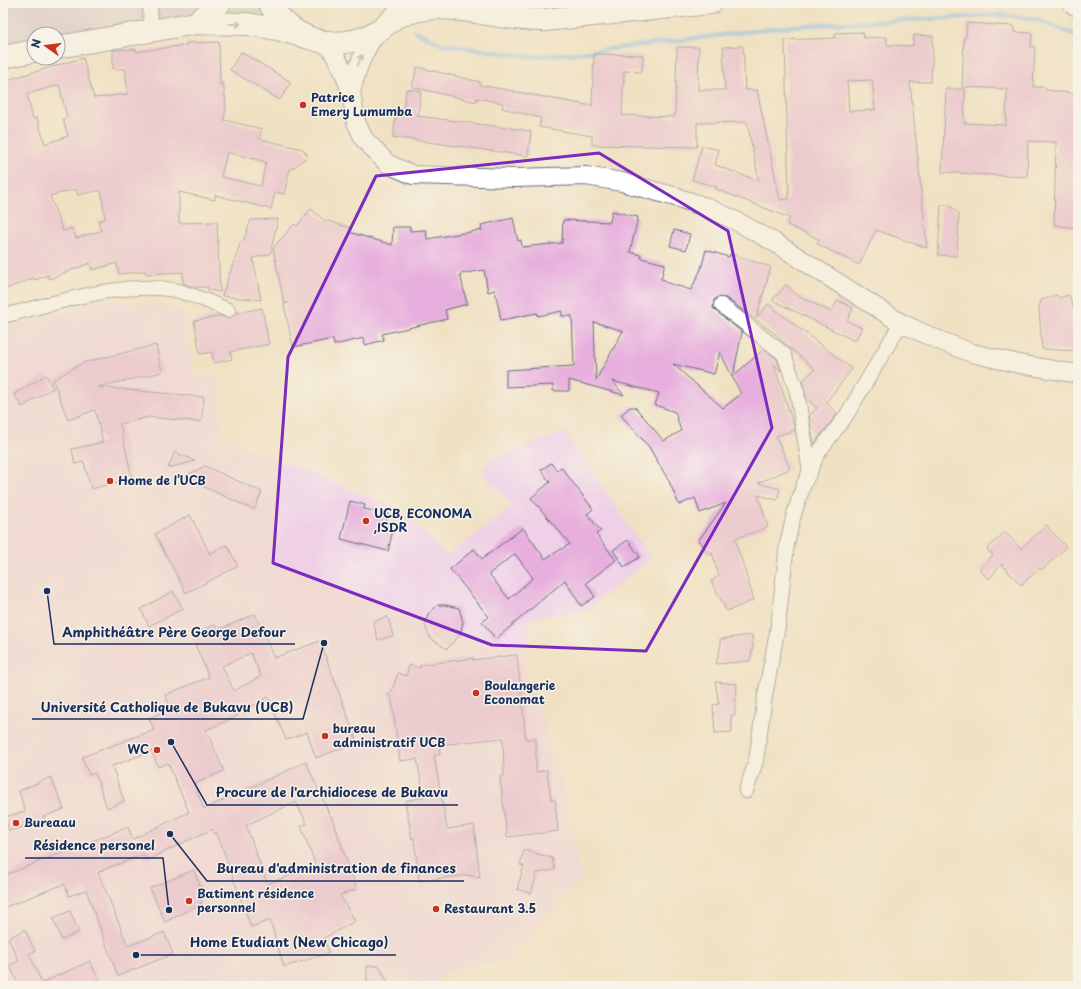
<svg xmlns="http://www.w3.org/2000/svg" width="1081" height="989" font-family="'Playpen Sans',sans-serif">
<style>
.built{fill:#efd0e6}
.industrial{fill:#cdbed2}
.green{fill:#8fd691;stroke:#558278}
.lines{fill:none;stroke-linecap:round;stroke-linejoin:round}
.stream{stroke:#7cb5ec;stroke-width:4.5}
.building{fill:#e7afdd;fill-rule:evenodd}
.minor-casing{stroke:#666d81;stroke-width:16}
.tertiary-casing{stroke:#666d81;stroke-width:20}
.trunk-casing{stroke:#666d81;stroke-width:24}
.minor{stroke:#fff;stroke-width:14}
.tertiary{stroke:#fff;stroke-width:18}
.trunk{stroke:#fff;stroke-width:22}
.oneway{stroke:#8d97ae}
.marked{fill:none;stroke:#7b2cbf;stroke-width:3;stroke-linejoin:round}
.poi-dot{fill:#c8321e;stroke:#f7f3e8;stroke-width:1.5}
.labels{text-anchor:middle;stroke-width:3;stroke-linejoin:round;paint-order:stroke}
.poi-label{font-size:12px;font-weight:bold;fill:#1b2f5e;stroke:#f7f3e8;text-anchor:start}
.leader{fill:none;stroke:#1b2f5e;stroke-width:1.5}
.callout-dot{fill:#1b2f5e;stroke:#f7f3e8;stroke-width:1.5}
.callout-label{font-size:13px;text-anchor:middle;font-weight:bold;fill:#1b2f5e;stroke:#f7f3e8;stroke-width:3;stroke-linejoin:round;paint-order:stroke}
</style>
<rect width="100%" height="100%" fill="#f7f3e8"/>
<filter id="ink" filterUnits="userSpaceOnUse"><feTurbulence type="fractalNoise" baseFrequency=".025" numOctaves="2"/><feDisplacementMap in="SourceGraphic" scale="8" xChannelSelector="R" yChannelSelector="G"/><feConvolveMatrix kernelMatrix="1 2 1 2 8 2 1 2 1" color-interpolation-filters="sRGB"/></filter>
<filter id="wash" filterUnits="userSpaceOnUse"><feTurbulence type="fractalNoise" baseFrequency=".012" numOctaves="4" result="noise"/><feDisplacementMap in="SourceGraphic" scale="16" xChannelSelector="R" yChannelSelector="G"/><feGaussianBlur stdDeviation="0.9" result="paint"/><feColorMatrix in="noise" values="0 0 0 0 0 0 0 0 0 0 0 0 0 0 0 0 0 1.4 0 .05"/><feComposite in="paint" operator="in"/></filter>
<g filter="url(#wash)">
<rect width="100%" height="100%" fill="#f0e1c3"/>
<path class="built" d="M107,299L182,310L194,375L221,377L220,388L221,437L400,510L447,556L512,507L482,472L495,457L565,432L651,558L586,610L530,618L525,667L560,776L582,882L563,897L509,959L441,974L435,986H3V327Z"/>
<path class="industrial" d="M3,3H197L204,33L58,55V34H34V58L3,63Z"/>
<path class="green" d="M237,3H262L267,13L230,15L229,12Z"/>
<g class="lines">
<path class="stream" d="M415,31L441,44L531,57L588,52L793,26L1002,15L1038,20L1078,36"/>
</g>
<g id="blocks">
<g class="building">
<path d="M967,23L1014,26V32L1032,33L1031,46L1035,47L1033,87H1045V90L1078,94V228L1054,225L1056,142L1028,141L1027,177L942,172L946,89H965L964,123L1006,125L1007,89L962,87L964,37H966Z"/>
<path d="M863,32L864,38L887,37V45L913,46L914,35L933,36L931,82H910L927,248L876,230L859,265L817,244L819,239L787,225L790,218L716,189L717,187L692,180L702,146L719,150L715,165L759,181L747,122L697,123V147L592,145V136L539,127L541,118L502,108L503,103L477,98L476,102L412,87L417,67L480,82V85L592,106L594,54L643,55L642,72L624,71L622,115L675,117L677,47H699L698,90H725L723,47L743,46L745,90H757L780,200L789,199L785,40L835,38V33ZM872,80L875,110L849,111L847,81Z"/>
<path d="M219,42L220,86L223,82L226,105L224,120L262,129L259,139L303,149L308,156L292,169H290L284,194L275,192L271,209L215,195V200L179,192V223L217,222L220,292L208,290V287H194L183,283V272L146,274V271L119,274L117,263L92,270L90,263L49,279L48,275L35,280L34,278L3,290V255L7,253L3,240V81L83,58L94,98L128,94L125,69H113V50L136,49V52L186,45V43ZM59,85L67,117L63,119L68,136L45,144L37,118L33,119L27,94ZM227,152L266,162L261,186L221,177ZM76,189L78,195L101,190L105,219L98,221L101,231L76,238L72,228L63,231L50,196Z"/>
<path d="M241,52L291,82L280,100L230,70Z"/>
<path d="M406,89L421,91L418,116L531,131L528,156L393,137L396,113L403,114Z"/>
<path d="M941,205H949L959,214L957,256L938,255Z"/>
<path d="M311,209L324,220L351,228L349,232L392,245L393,227H410V231L426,230L427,239L482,230L481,225L513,218L518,241L521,240L522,247L562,243L563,220L610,222L612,211L638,217L630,252L641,255V258L665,264L661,279L665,280V282L691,290L701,269L706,250L729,257L730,254L771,267L756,318L768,304L852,369L826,402L837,414L814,444L809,416L817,408L806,397L802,381L815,369L777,337L778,336L726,298L718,297L714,300L713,308L716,311L742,332L733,376L764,349L777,359L781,371L774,364L795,430L776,436L790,469L758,483L780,489L777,500L758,495L768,527L735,539L754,600L727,611L711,581L719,576L712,553L708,555L703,545L698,541L726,503L700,513L695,498L679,505L669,481L649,447L621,415L630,407H635L664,441L681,431L675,412L655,405L659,393L612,381L624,395L569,380V391H553V385L506,387V370L574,366L572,316H562V311L538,316L537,313L501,320L495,290L488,292L484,270L460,274L467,304L445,310L447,319L382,334L384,340L365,345L364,338L334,345L333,339L293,347L284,304L288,303H284L273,248L294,224L297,226ZM594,322L623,331L596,380ZM720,352L741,394L723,408L673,364L714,374Z"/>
<path d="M278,219L270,254L253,258L261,300L222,296L241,241L243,242L251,220Z"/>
<path d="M674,230L690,234L686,250L670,246Z"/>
<path d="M786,285L797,295L831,312L838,300L853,308L847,321L862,328L855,341L772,300Z"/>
<path d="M1057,295L1059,298L1069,295L1078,321V351L1042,349L1039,309L1041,300Z"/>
<path d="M262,308L269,344L230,352L232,359L214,363L212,352L200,354L194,321L220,316L229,318L236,313Z"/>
<path d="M156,345L162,372L98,387L204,397L201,422L149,417L120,424L132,478L91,489L84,462L75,464L72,449L103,442L95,410L68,420L53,380L82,363Z"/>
<path d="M46,375L53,388L22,407L14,394Z"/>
<path d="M175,452L195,461L168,468Z"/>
<path d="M551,463L557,471L561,467L593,509L587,514L601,531L596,534L616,560L586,583L595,597L581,606L565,580L496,639L482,622L489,617L450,569L474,549L482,559L523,528L545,559L570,544L531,498L550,482L541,470ZM515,554L533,578L509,599L489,574Z"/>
<path d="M205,466L262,492L254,510L183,477Z"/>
<path d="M350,501L365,505L364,509L388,514L385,528L393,530L388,551L341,539Z"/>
<path d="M190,515L210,554L227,545L238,566L186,593L155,534Z"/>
<path d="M1046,525L1066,547L1042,570L1040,568L1021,585L1001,564L989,579L979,570L993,555L987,549L1005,532L1021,549Z"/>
<path d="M628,540L640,557L624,567L613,550Z"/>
<path d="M173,591L183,609L149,626L141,609Z"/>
<path d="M438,605H445L459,608L463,622L460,635L447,649L430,638L425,626L428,614Z"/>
<path d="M255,614L274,658L320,641L357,742L316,758L307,732L286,740L268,697L233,718L206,730L224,771L194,784L204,809L306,762L330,816H331L357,889L340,895L355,921L324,938L329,953L284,967L270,920L251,927L217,833L214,834L212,829L147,860L144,854L98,872L128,946L164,932L173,954L118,976L86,890L69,896L64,884L3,908V876L128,827L133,839L189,812L168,763L158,767L152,751L112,766L124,801L107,808L95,773L89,775L82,757L154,730L149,718L171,708L165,695L209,677L191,635L215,625L218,630ZM251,653L261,676L234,691L222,666ZM296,802L307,824L301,826L316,866L267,884L246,825Z"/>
<path d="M388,617L393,636L378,640L373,621Z"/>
<path d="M752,635L753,646L750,661L716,664L721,645L720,639Z"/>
<path d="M517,655L526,739H536V772L547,770L551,800H555L558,831L507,837L500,776H504L503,738L439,745L440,755H434L447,829L474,825L480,878L468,875L419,881L414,838L412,839L405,801L424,797L417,759L400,761L392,701L388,693L392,691L398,673L406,676L409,665L420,668V665L474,658L472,660Z"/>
<path d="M715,682L737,684L736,700H735V715H731L732,732L715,733L713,705L719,704Z"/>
<path d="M51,777L64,809L43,817L46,823L31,828L30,825L9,831L5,817L25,811L19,791Z"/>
<path d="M524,850L552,858L555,870L537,873L531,894L517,889L524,866L520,865Z"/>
<path d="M194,870L202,891L201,904L165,922L150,888Z"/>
<path d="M70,911L79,932L62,940L53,918Z"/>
<path d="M25,930L35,951L29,954L42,983L90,961L101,986H19L10,965L19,961L8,938Z"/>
<path d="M367,966H379L390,986H367Z"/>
</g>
</g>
</g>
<g filter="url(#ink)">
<use href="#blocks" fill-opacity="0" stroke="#666d81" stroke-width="1"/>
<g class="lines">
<g class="minor-casing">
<g id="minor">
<path d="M150,3L151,32"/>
<path d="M721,305L784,354L797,392L810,472"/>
<path d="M3,316C52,304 124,280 174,290C193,294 211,303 228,310"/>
<path d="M746,791L756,761L765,696L778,626L787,544L794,514L804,484L818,453L846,416L901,323"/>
</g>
</g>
<g class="tertiary-casing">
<g id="tertiary">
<path d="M328,43L343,70L351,92L356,122L364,139L388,164L413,175L515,178L586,176L622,182L676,197L706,207L736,221L774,242L901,323L936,339L972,353L1019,364L1078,374"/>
<path d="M351,92C356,69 363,51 377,32"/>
</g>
</g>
<g class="trunk-casing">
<g id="trunk">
<path d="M269,3C301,56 369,55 404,6"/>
<path d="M1074,3L1078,5"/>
<path d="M396,17C410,12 425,7 440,8C476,9 509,21 544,20L711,3"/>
<path d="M196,23L220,3"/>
<path d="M58,47L196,23L247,24L277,29L309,38"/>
<path d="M3,57L34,51"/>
</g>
</g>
<use href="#minor" class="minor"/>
<use href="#tertiary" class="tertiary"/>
<use href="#trunk" class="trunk"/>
</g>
<defs><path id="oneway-shaft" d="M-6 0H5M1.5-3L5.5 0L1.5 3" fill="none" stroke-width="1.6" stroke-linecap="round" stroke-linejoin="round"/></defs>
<g class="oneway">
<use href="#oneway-shaft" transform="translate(235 24) rotate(1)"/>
<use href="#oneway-shaft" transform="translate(360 60) rotate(-67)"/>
</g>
</g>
<path d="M0 0H1081V989H0ZM599,153L728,231L772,428L646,651L492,645L273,563L288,357L376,176Z" fill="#f0e1c3" fill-opacity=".55" fill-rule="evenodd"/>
<path class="marked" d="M599,153L728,231L772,428L646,651L492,645L273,563L288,357L376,176Z"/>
<g class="poi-dot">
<circle cx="303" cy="105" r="4"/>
<circle cx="110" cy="481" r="4"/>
<circle cx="366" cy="521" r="4"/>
<circle cx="476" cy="693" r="4"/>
<circle cx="325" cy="736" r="4"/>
<circle cx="157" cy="750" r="4"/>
<circle cx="16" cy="823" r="4"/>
<circle cx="189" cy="901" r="4"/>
<circle cx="436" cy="909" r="4"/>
</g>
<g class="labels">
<g class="poi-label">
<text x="311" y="102">Patrice<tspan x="311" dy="14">Emery Lumumba</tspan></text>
<text x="118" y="485">Home de l’UCB</text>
<text x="374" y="518">UCB, ECONOMA<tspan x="374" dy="14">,ISDR</tspan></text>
<text x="484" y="690">Boulangerie<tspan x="484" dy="14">Economat</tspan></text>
<text x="333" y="733">bureau<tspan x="333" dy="14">administratif UCB</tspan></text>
<text x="149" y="754" text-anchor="end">WC</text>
<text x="24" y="827">Bureaau</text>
<text x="197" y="898">Batiment résidence<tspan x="197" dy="14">personnel</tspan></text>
<text x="444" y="913">Restaurant 3.5</text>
</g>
</g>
<path class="leader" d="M47 591L54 644H295M324 643L303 719H32M171 742L207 805H458M169 910L163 858H25M170 834L207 881H464M136 955L181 955H396"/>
<g class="callout-dot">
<circle cx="47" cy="591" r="4"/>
<circle cx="324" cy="643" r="4"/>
<circle cx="171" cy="742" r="4"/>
<circle cx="169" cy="910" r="4"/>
<circle cx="170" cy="834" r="4"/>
<circle cx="136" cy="955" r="4"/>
</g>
<g class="callout-label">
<text x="174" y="637">Amphithéâtre Père George Defour</text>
<text x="167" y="712">Université Catholique de Bukavu (UCB)</text>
<text x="332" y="797">Procure de l'archidiocese de Bukavu</text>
<text x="94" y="850">Résidence personel</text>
<text x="336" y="873">Bureau d'administration de finances</text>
<text x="289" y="947">Home Etudiant (New Chicago)</text>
</g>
<rect width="1081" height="989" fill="none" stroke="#f7f3e8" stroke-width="16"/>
<g transform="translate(46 46) rotate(284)"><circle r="19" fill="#f7f3e8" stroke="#9fa5b1"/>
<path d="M0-3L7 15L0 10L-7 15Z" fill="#c8321e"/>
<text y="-6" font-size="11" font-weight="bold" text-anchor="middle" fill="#1b2f5e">N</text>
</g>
</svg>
